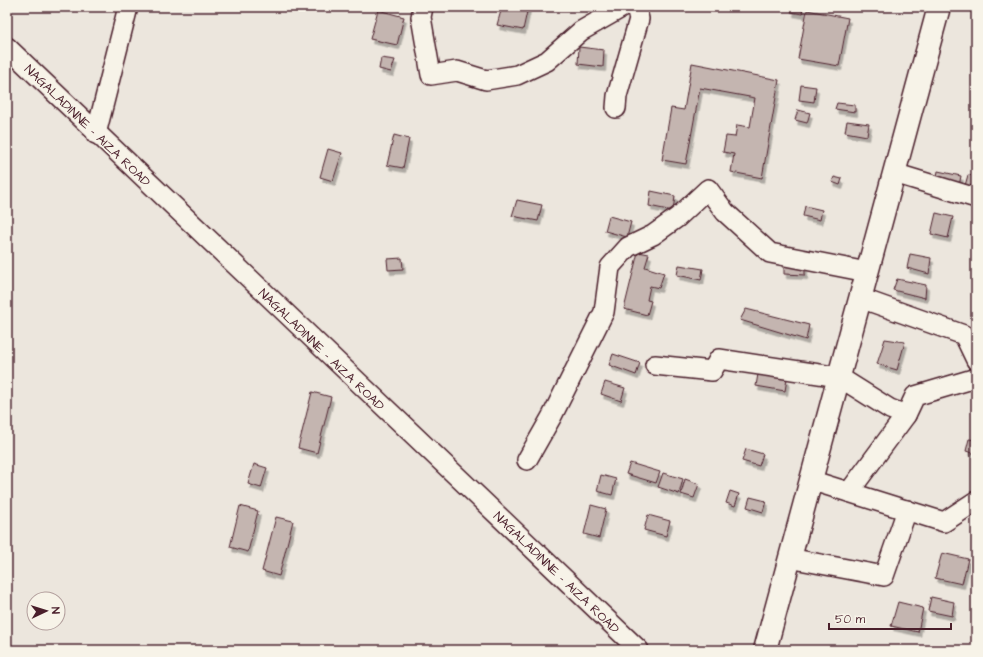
<svg xmlns="http://www.w3.org/2000/svg" width="983" height="657" font-family="'Architects Daughter',sans-serif">
<style>
.building{fill:#c4b5b0;stroke:#4a1f2b;filter:url(#shadow)}
.lines{fill:none;stroke-linecap:round;stroke-linejoin:round}
.minor-casing{stroke:#4a1f2b;stroke-width:22}
.major-casing{stroke:#4a1f2b;stroke-width:25}
.minor{stroke:#f7f3e8;stroke-width:19}
.major{stroke:#f7f3e8;stroke-width:22}
.labels{text-anchor:middle;stroke-width:3;stroke-linejoin:round;paint-order:stroke}
.street-label{font-size:13px;fill:#4a1f2b;stroke:#f7f3e8}
</style>
<defs>
<filter id="shadow"><feDropShadow dx="2.5" dy="4.5" stdDeviation="0" flood-color="#0004"/></filter>
</defs>
<rect width="100%" height="100%" fill="#ece6dd"/>
<filter id="ink" filterUnits="userSpaceOnUse"><feTurbulence type="fractalNoise" baseFrequency=".025" numOctaves="2"/><feDisplacementMap in="SourceGraphic" scale="8" xChannelSelector="R" yChannelSelector="G"/><feConvolveMatrix kernelMatrix="1 2 1 2 8 2 1 2 1" color-interpolation-filters="sRGB"/></filter>
<g filter="url(#ink)">
<g class="building">
<path d="M502,7H528L523,30L497,25Z"/>
<path d="M792,7H803L802,14L791,12Z"/>
<path d="M378,10L404,17L397,45L370,39Z"/>
<path d="M807,10L848,18L839,66L798,59Z"/>
<path d="M579,47L604,50L603,67L578,64Z"/>
<path d="M381,58L395,60L391,72L379,69Z"/>
<path d="M692,63L779,80L762,178L731,172L734,154L723,152L726,136L735,137L737,125L750,127L755,98L700,88L686,164L662,160L671,108L684,110Z"/>
<path d="M801,85L816,87L814,102L799,100Z"/>
<path d="M837,103L855,105V112L835,109Z"/>
<path d="M798,110L810,113L807,123L795,120Z"/>
<path d="M847,121L869,124L867,136L845,132Z"/>
<path d="M394,135L409,139L403,168L387,165Z"/>
<path d="M328,149L342,153L333,181L320,177Z"/>
<path d="M938,171L961,176L959,186L936,182Z"/>
<path d="M968,175L976,176V190L964,189Z"/>
<path d="M834,177L842,179L840,185L832,182Z"/>
<path d="M651,191L675,196L673,211L649,206Z"/>
<path d="M517,200L542,205L538,221L512,216Z"/>
<path d="M805,206L822,210L820,220L803,216Z"/>
<path d="M936,213L953,217L948,238L931,234Z"/>
<path d="M609,216L631,222L627,237L605,231Z"/>
<path d="M638,252L649,254L645,267L664,273L659,288L650,286L647,300L651,301L647,315L624,309Z"/>
<path d="M910,254L931,258L929,274L907,268Z"/>
<path d="M402,258L403,269L388,270L387,259Z"/>
<path d="M679,265L703,269L701,280L677,275Z"/>
<path d="M784,266L805,267V275L784,274Z"/>
<path d="M897,279L926,285L925,298L893,290Z"/>
<path d="M746,309L809,325L806,340L740,320Z"/>
<path d="M885,339L905,342L897,370L877,364Z"/>
<path d="M613,354L640,363L636,375L609,365Z"/>
<path d="M758,374L787,379L785,391L756,386Z"/>
<path d="M605,382L625,388L621,401L601,394Z"/>
<path d="M312,392L331,397L317,453L298,448Z"/>
<path d="M969,439L976,440V454L966,451Z"/>
<path d="M746,449L763,454L759,466L742,461Z"/>
<path d="M630,463L660,472L656,483L626,474Z"/>
<path d="M254,464L267,468L261,488L248,484Z"/>
<path d="M663,473L683,479L679,494L658,487Z"/>
<path d="M601,475L616,479L612,495L597,491Z"/>
<path d="M685,479L699,484L694,498L681,494Z"/>
<path d="M730,491L739,494L735,506L726,503Z"/>
<path d="M750,497L766,501L763,512L747,507Z"/>
<path d="M591,505L606,509L599,538L584,534Z"/>
<path d="M240,506L258,511L248,552L230,547Z"/>
<path d="M648,515L670,521L666,536L644,530Z"/>
<path d="M276,517L293,521L279,576L262,571Z"/>
<path d="M942,553L968,559L962,584L935,578Z"/>
<path d="M931,597L954,602L952,616L928,611Z"/>
<path d="M898,602L923,608L918,632L891,626Z"/>
</g>
<g class="lines">
<g class="minor-casing">
<g id="minor">
<path d="M423,7L421,17L431,75L457,71L486,80L517,75L547,61L581,31L623,7"/>
<path d="M7,47L639,650"/>
<path d="M616,108L617,96L639,19L636,7"/>
<path d="M96,134L128,7"/>
<path d="M894,173L976,198"/>
<path d="M860,298L964,335L976,360"/>
<path d="M655,365L712,371L719,359L839,377L890,409L906,415L915,396L976,378"/>
<path d="M527,460L552,416L604,312L610,267L628,247L653,235L678,217L708,189L725,212L770,253L867,272"/>
<path d="M810,480L944,522L976,501"/>
<path d="M849,492L906,415"/>
<path d="M789,558L884,576L907,510"/>
</g>
</g>
<g class="major-casing">
<path id="major" d="M765,650L939,7"/>
</g>
<use href="#minor" class="minor"/>
<use href="#major" class="major"/>
</g>
</g>
<g class="labels">
<g class="street-label">
<text transform="translate(88 125) rotate(44)" y="5">NAGALADINNE - AIZA ROAD</text>
<text transform="translate(322 349) rotate(44)" y="5">NAGALADINNE - AIZA ROAD</text>
<text transform="translate(557 572) rotate(44)" y="5">NAGALADINNE - AIZA ROAD</text>
</g>
</g>
<rect width="983" height="657" fill="none" stroke="#f7f3e8" stroke-width="24"/>
<rect x="12" y="12" width="959" height="633" fill="none" stroke="#4a1f2b" stroke-width="1.5" filter="url(#ink)"/>
<g transform="translate(46 611) rotate(86)"><circle r="19" fill="#f7f3e8" stroke="#b29e9c"/>
<path d="M0-3L7 15L0 10L-7 15Z" fill="#4a1f2b"/>
<text y="-6" font-size="11" font-weight="bold" text-anchor="middle" fill="#4a1f2b">N</text>
</g>
<path d="M829 623v6h122v-6" fill="none" stroke="#4a1f2b" stroke-width="2"/>
<text x="835" y="623" font-size="12" fill="#4a1f2b" stroke="#f7f3e8" stroke-width="3" paint-order="stroke">50 m</text>
</svg>
